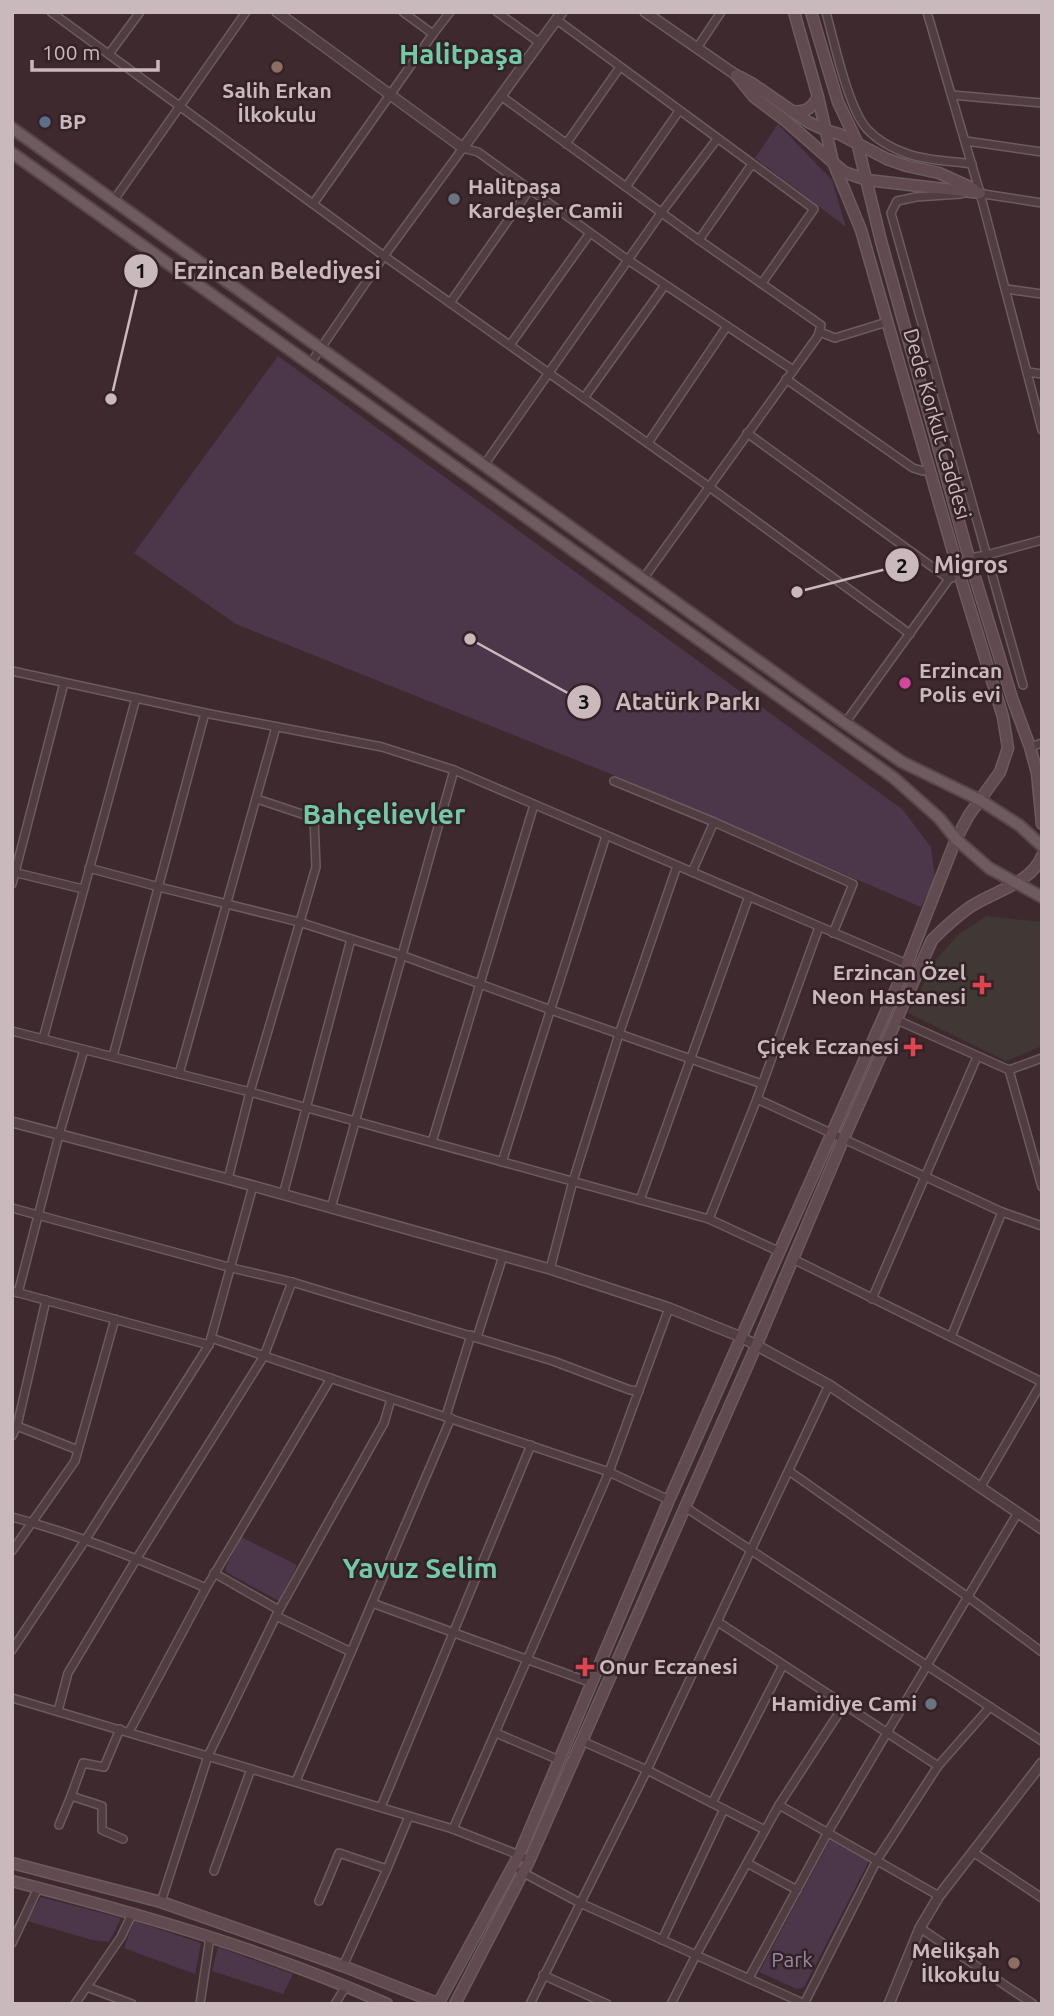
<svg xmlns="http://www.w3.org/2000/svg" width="1054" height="2016" font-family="Ubuntu,sans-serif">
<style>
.medical{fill:#403834}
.green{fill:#4b3749}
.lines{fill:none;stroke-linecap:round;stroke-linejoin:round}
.minor-casing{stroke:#6c5b5f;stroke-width:10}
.tertiary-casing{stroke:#6c5b5f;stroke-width:12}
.secondary-casing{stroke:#6c5b5f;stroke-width:13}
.primary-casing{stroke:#58464a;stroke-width:14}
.minor{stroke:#4f3d41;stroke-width:7}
.tertiary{stroke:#4f3d41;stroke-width:9}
.secondary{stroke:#614b50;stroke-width:10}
.primary{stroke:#6e5b60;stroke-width:10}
.education-dot{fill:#8d6e63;stroke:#342226;stroke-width:2.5}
.service-dot{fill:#5c6f8a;stroke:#342226;stroke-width:2.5}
.worship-dot{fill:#6b7280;stroke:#342226;stroke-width:2.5}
.hotel-dot{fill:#d1479c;stroke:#342226;stroke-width:2.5}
.health-dot{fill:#e0444e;stroke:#342226;stroke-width:2.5}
.labels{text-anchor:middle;stroke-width:5;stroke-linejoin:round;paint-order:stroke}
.poi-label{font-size:21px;font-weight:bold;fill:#c9b9bd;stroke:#342226;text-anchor:start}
.street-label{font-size:21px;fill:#c9b9bd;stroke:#342226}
.park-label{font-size:21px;fill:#9588a7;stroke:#342226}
.district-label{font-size:28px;font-weight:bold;fill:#73caa8;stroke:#342226}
.leader{fill:none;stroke:#c9b9bd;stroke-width:2.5}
.callout-dot{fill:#c9b9bd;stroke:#342226;stroke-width:2.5}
.mark-label{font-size:21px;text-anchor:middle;font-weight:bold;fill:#111}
.callout-label{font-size:23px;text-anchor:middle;font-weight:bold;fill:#c9b9bd;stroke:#342226;stroke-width:5;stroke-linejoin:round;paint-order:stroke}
</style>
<rect width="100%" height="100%" fill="#3e292f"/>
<path class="medical" d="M987,916L1042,922V1046L1006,1061L908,1013L937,958L959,934Z"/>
<g class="green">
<path d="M778,124L832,180L846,227L755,158Z"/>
<path d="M278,356L902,809L931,847L935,879L921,907L616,776L236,624L134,553Z"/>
<path d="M241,1537L297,1565L279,1601L226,1572V1567Z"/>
<path d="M830,1840L869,1861L804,1987L797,1989L759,1972Z"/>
<path d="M41,1897L121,1918L109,1942L92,1940L27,1921Z"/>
<path d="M134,1921L201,1943L195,1974L124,1948Z"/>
<path d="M218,1947L293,1974L283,1994L212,1971Z"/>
</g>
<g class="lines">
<g class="minor-casing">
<g id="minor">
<path d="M51,12L384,256L708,486L910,634"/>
<path d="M403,12L433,34"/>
<path d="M497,12L540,43"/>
<path d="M826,12C834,41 848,108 867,129C877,140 894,149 908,154C929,161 951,161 972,164"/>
<path d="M927,12L980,193L1042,430"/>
<path d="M557,20L814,209L762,283"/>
<path d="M697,48L721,12"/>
<path d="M109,54L140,12"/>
<path d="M952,95L1042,103"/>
<path d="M501,96L699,240L821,325L818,336L643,579"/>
<path d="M966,141L1042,152"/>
<path d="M566,144L620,67"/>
<path d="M626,187L679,111"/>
<path d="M977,193L1042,203"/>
<path d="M961,194L916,197L897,201L891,213L1023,685"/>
<path d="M114,200L246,12"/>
<path d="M313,204L433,34L450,12"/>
<path d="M699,240L752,164"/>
<path d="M1006,289L1042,294"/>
<path d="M450,303L530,189"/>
<path d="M820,332L835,338L887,322"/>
<path d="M510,345L590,233"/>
<path d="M310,364L384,256L463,148L478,152L628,260L793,370"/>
<path d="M1028,372L1042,374"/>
<path d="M786,379L913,468L923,471L930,469"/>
<path d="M584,398L665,285"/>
<path d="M747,433L949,579"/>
<path d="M648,443L727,326"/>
<path d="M484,465L661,213L717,139"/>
<path d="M969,558L987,555L1042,540"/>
<path d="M12,671L205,713L382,747L454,770L907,964"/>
<path d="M845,723L949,579L952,578"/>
<path d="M1030,747L1042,743"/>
<path d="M614,781L714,822L853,884L833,933"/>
<path d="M89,868L159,887L299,922L401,955L551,1010L762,1084"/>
<path d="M13,872L83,889"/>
<path d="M692,872L714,822"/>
<path d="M12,884L64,683"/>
<path d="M897,1020L1009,1070L1042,1058"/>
<path d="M12,1031L250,1092L709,1219L780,1252"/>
<path d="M43,1039L136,698"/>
<path d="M113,1056L205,713"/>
<path d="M1009,1070L1042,1187"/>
<path d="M179,1074L276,727"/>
<path d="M757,1099L1002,1212L1042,1226"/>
<path d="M432,1142L534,805"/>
<path d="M502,1162L606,836"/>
<path d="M228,1179L250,1092L316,867L314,818L257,799"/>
<path d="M283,1195L351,939"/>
<path d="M640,1200L749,896"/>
<path d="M12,1208L232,1268L292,1282L553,1361L630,1390L639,1391"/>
<path d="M331,1208L454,770"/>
<path d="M709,1219L757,1099L819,927"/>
<path d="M793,1259L1042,1382"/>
<path d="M550,1269L573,1181L619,1034L677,866"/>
<path d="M12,1291L209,1345"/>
<path d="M18,1293L59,1135L84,1050"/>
<path d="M872,1299L977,1057"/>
<path d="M477,1337L503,1256"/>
<path d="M951,1337L1002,1212"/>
<path d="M211,1338L609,1472L669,1500"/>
<path d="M446,1416L471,1335"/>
<path d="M17,1426L78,1450"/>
<path d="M12,1436L17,1426L46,1300"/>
<path d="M789,1471L968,1597L1042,1652"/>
<path d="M980,1488L1042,1382"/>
<path d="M685,1507L1042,1741"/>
<path d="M12,1517C79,1535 142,1560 206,1588"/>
<path d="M12,1551L75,1461L115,1319"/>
<path d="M214,1573L279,1610"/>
<path d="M372,1603L592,1683"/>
<path d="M276,1616L351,1652"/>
<path d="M718,1622L938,1766"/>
<path d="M12,1650L86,1539L209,1345L253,1186"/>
<path d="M12,1698L453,1829L519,1855L529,1861"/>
<path d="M58,1711L68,1673L137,1558L264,1356L292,1282"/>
<path d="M120,1729L104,1767L83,1763L71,1796L102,1806V1830L123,1839"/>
<path d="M129,1732L206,1588L331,1378"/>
<path d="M496,1733L559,1760"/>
<path d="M582,1741L647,1770L765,1830"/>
<path d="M296,1781L451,1418"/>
<path d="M712,1803L783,1665"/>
<path d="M779,1805L939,1896"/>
<path d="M381,1807L531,1445"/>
<path d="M59,1825L71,1796"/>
<path d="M453,1829L609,1472L669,1308"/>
<path d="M973,1852L1042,1898"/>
<path d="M747,1863L797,1890"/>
<path d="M214,1871L251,1769"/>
<path d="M520,1871L580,1903L805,2004"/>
<path d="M319,1901L339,1853L387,1869"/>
<path d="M161,1902L208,1756L279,1610L384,1423L391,1399"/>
<path d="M920,1928L1033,2004"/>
<path d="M662,1940L724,1809"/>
<path d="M12,1943L38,1888"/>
<path d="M343,1966L387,1869L409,1816"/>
<path d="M543,1975L607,2004"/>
<path d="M749,1978L828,1832L1017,1514"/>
<path d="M87,1987L132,2004"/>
<path d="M75,2004L121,1937L132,1914"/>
<path d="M200,2004L210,1937"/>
<path d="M335,2004L346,1986"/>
<path d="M530,2004L647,1770L829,1385"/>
<path d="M671,2004L696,1955L779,1805L844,1705"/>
<path d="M804,2004L877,1860L938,1766L990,1707"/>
</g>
</g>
<g class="tertiary-casing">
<g id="tertiary">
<path d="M277,12L463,148L562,12"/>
<path d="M645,12L736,75"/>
<path d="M12,1122L228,1179L550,1269L669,1308L741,1337L829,1385L1042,1529"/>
<path d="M889,2004L920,1928L939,1896L1042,1763"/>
</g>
</g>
<g class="secondary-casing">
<g id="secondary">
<path d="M811,12L838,102L857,142L881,241L969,558L1012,698L1030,747L1037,773L1042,824"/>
<path d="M736,75L754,97L786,121L844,172L867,180L980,193"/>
<path d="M740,77L753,84L808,122L825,130L839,134L887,159L907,166L939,173L974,189"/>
<path d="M791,111C805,113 811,109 818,97"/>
<path d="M12,1863L161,1902L343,1966L440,2004"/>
<path d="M12,1881C139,1914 267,1950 387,2004"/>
<path d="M438,2004L519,1855L669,1500L907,964L956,839L969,815L1000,772L1008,748L1003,717L960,576L861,230L833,162L818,97L794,12"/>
<path d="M455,2004L529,1861L757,1344L843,1140L932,940C944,928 956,917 970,907C992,892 1032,883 1042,856"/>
</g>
</g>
<g class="primary-casing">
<g id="primary">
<path d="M12,128L845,723L902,762L980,800L1019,825L1042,846"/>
<path d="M12,153L894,778L939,818L956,839L989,868L1042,897"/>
</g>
</g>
<use href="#minor" class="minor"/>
<use href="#tertiary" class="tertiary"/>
<use href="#secondary" class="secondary"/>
<use href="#primary" class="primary"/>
</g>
<g class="education-dot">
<circle cx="277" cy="67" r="7"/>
<circle cx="1014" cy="1963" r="7"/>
</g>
<circle class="service-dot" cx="45" cy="122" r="7"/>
<g class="worship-dot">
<circle cx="454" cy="199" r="7"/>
<circle cx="931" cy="1704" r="7"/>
</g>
<circle class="hotel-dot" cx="905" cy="683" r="7"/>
<g class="health-dot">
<path d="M978.5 974.5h7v7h7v7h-7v7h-7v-7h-7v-7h7z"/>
<path d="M909.5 1036.5h7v7h7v7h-7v7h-7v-7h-7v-7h7z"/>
<path d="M581.5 1656.5h7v7h7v7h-7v7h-7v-7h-7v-7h7z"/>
</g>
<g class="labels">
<g class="poi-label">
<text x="277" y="98" text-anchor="middle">Salih Erkan<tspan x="277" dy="24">İlkokulu</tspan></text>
<text x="59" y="129">BP</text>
<text x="468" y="194">Halitpaşa<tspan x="468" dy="24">Kardeşler Camii</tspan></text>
<text x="919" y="678">Erzincan<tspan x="919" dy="24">Polis evi</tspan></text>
<text x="966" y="980" text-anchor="end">Erzincan Özel<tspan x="966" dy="24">Neon Hastanesi</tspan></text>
<text x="899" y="1054" text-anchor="end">Çiçek Eczanesi</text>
<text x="599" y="1674">Onur Eczanesi</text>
<text x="917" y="1711" text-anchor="end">Hamidiye Cami</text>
<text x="1000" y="1958" text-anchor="end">Melikşah<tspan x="1000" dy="24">İlkokulu</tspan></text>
</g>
<g class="street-label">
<text transform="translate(937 424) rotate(74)" y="7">Dede Korkut Caddesi</text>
</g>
<g class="park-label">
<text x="792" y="1967">Park</text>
</g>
<g class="district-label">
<text x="461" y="64">Halitpaşa</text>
<text x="384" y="824">Bahçelievler</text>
<text x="420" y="1578">Yavuz Selim</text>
</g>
</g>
<path class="leader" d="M111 399L141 271M797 592L902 565M470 639L584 702"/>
<g class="callout-dot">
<circle cx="111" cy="399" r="7"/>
<circle cx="797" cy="592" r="7"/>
<circle cx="470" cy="639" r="7"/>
<circle cx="141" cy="271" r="18"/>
<circle cx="902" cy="565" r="18"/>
<circle cx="584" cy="702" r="18"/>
</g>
<g class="mark-label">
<text x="141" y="278">1</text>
<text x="902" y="573">2</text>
<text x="584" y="709">3</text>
</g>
<g class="callout-label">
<text x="277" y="279">Erzincan Belediyesi</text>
<text x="971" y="573">Migros</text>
<text x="688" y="710">Atatürk Parkı</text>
</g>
<rect width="1054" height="2016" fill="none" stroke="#c9b9bd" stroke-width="28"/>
<path d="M32 60v10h126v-10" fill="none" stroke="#c9b9bd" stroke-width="3.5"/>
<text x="42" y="60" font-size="21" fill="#c9b9bd" stroke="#342226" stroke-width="5" paint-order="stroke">100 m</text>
</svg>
